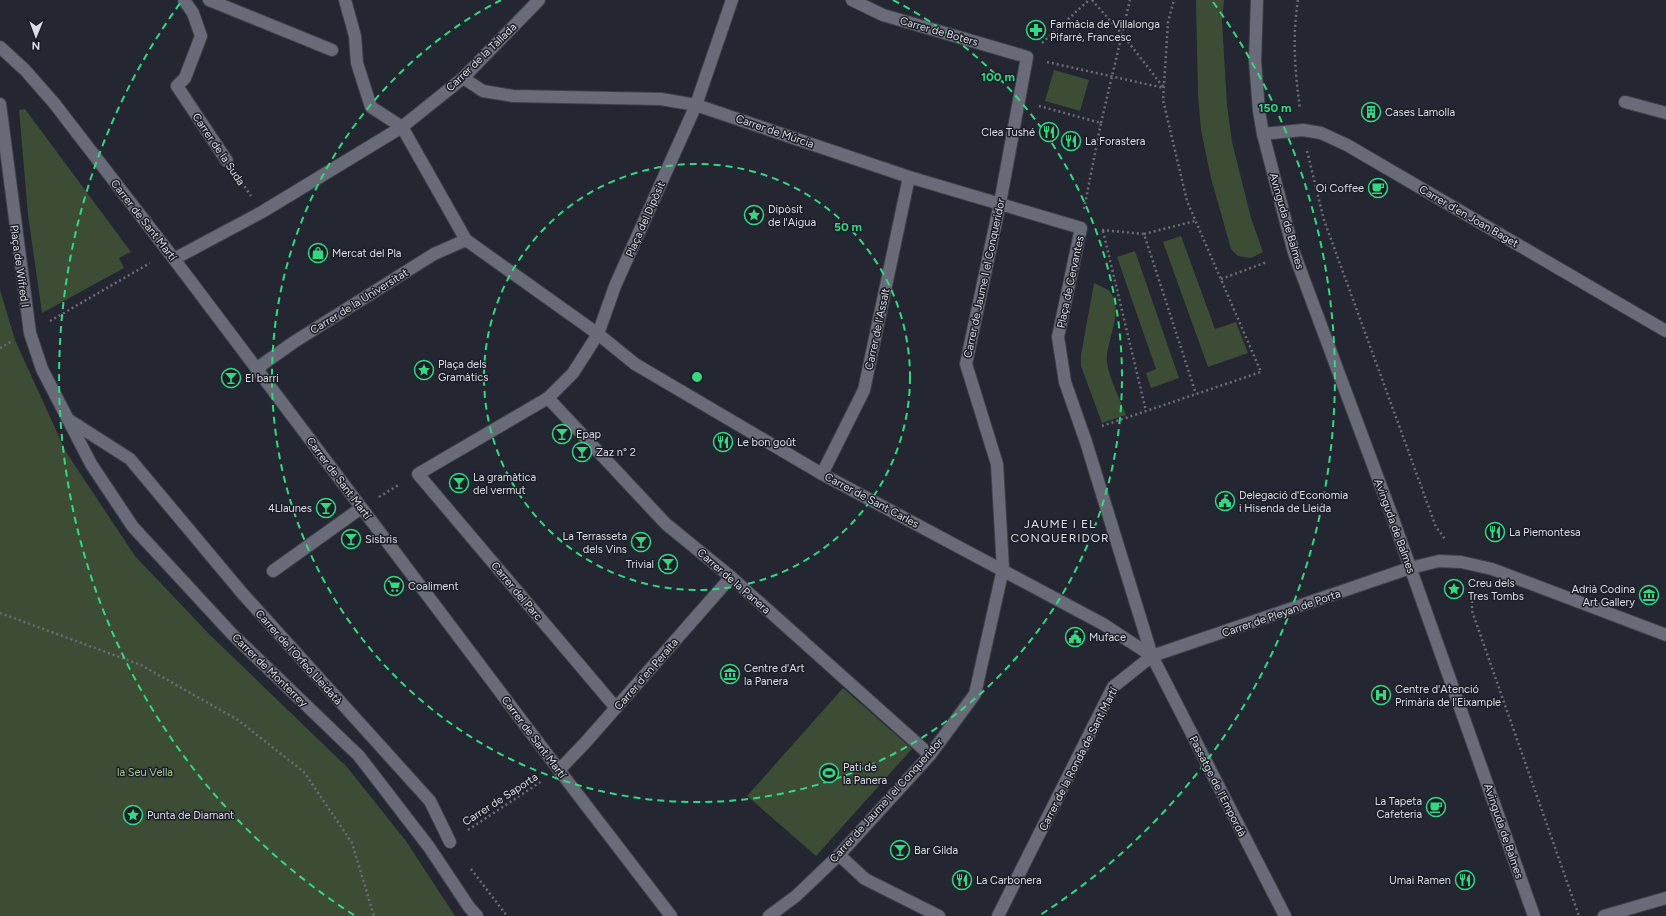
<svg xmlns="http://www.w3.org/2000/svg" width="1666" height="916" font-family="Figtree,sans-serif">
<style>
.green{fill:#3c4c35}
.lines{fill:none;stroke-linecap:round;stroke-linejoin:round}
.pedestrian-casing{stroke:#3f4049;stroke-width:14}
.minor-casing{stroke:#3f4049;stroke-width:14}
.secondary-casing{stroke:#3f4049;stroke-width:14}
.path{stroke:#6b6d76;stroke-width:2.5;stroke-dasharray:2 3;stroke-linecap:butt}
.pedestrian{stroke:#696c78;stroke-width:12}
.minor{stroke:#696c78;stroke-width:12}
.secondary{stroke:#696c78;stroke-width:12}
.ring{fill:none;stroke:#34d881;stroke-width:2;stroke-dasharray:7 5}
.labels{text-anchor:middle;stroke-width:3;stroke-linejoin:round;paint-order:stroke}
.poi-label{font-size:11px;fill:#dcdde4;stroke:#1b1d27;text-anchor:start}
.street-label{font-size:11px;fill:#dcdde4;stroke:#1b1d27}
.park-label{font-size:11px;fill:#a5cd94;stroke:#1b1d27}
.neighbourhood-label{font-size:12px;letter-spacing:1px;fill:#dcdde4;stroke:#1b1d27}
.centre{fill:#34d881;stroke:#1b1d27;stroke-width:2}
.ring-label{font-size:12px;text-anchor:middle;font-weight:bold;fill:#34d881;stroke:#1b1d27;stroke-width:3;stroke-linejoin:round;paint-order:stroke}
</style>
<rect width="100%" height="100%" fill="#242631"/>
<g class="green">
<path d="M1196,0H1224L1222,21L1227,105L1232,142L1251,218L1263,252L1251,258L1238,256L1231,249L1211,178L1201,130L1198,95Z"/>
<path d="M1054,70L1089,80L1080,111L1045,101Z"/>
<path d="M25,109L131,252L119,258L124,268L42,313L28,215L19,110Z"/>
<path d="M1181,236L1215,329L1236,322L1248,353L1208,367L1163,242Z"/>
<path d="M1135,251L1179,378L1151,388L1146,373L1156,369L1117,257Z"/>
<path d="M1094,283C1099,286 1107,288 1110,292C1125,310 1105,343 1107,362C1109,378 1120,399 1126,415L1102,423L1081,366V355Z"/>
<path d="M0,290L15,340L66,452L135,556L210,635L347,767L406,841L455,916H0Z"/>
<path d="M843,688L912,749L816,856L747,796Z"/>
</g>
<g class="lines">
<g class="pedestrian-casing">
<g id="pedestrian">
<path d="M852,0L883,15L1027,57L1000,203"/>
<path d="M1625,102L1666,113"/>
<path d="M548,398L573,373L598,334"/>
<path d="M273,571L361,508"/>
<path d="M839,855L865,879L939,916"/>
</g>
</g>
<g class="minor-casing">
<g id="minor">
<path d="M184,0L193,13L201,36L185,78L177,86L227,161"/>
<path d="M209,0L332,50"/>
<path d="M345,0L355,36L357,63L371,107L402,127L466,240L598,334L635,364L822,474L1103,624L1152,656"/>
<path d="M0,47L25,70L54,103L174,259L559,770L671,916"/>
<path d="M463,78L483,91L513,96L661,99L696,105L909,177L1081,228L1058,337L1065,382L1086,442L1152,656L1285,916"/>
<path d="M0,104L30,333L42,369L91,464L133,527L232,634L359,756L429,847L469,907L477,916"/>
<path d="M1263,134L1303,130L1321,133L1347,145L1666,331"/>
<path d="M174,259L262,212L402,127L463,78L539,0"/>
<path d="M598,334L615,286L696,105L732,0"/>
<path d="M256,369L294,342L434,254L466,240"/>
<path d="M69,420L130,459L242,593L430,801L450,842"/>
<path d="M822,474L864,390L909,177"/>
<path d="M616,708L418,474L548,398L666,524L731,577L930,755"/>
<path d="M559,770L585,743L731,577"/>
<path d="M769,916L796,896L839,855L930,755L975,694L1003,569L997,464L966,364L1000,203"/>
<path d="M998,916L1113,687L1152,656L1410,568L1439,561L1461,562L1492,569L1666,635"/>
<path d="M1604,916L1666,898"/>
</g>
</g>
<g class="secondary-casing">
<path id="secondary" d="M1257,0L1255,61L1259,111L1263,134L1294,253L1392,516L1534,916"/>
</g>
<g class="path">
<path d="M1092,0L1122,34L1164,88"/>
<path d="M1298,0C1292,38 1295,71 1300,109"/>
<path d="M1042,43L1089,0"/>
<path d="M1047,62L1164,88"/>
<path d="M1039,106L1101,123L1084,209"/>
<path d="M1101,123L1130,0"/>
<path d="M1307,151L1324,220L1436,527L1445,539"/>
<path d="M239,178L251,196"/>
<path d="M1102,230L1144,234L1196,394"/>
<path d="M1103,231L1146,411"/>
<path d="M1144,234L1195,221"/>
<path d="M1221,279L1267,262"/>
<path d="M50,321L150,263"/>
<path d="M0,348L12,341"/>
<path d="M1102,426L1261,372L1187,201L1163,100L1168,22L1174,0"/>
<path d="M379,497L400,484"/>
<path d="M1472,586V611L1579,916"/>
<path d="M0,613L141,665L238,720L304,772L352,843L374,916"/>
<path d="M468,830L542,781"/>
<path d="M471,869L507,916"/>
</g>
<use href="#pedestrian" class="pedestrian"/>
<use href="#minor" class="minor"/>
<use href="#secondary" class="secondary"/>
</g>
<g class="ring">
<circle cx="697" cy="377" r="213"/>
<path d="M893 0A425 425 0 1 1 501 0"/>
<path d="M354 915A638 638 0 0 1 181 2M1213 2A638 638 0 0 1 1040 915"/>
</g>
<defs>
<g id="pharmacy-ring" transform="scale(1)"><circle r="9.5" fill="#1b1d27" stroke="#34d881" stroke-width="1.5"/><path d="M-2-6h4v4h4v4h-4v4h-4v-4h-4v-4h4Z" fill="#34d881"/></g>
<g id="building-ring" transform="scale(1)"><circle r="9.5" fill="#1b1d27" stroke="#34d881" stroke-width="1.5"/><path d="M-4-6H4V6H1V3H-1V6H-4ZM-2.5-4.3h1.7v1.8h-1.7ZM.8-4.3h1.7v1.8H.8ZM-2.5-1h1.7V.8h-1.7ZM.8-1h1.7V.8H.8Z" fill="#34d881"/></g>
<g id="restaurant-ring" transform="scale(1)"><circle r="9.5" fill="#1b1d27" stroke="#34d881" stroke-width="1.5"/><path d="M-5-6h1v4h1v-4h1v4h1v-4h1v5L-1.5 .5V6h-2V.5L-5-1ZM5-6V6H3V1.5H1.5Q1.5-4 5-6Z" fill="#34d881"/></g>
<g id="cafe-ring" transform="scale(1)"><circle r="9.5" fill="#1b1d27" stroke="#34d881" stroke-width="1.5"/><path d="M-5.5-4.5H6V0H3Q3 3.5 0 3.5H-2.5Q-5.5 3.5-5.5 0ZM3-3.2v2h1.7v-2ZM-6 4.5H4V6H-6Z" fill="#34d881"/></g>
<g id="sight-ring" transform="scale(1)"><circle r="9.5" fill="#1b1d27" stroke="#34d881" stroke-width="1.5"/><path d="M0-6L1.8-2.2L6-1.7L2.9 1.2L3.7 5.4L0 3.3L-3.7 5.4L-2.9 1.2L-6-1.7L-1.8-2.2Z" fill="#34d881"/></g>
<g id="shop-ring" transform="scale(1)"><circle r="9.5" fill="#1b1d27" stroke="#34d881" stroke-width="1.5"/><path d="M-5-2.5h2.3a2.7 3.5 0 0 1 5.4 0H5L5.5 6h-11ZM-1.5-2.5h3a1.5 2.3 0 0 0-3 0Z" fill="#34d881"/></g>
<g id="bar-ring" transform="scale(1)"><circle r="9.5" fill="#1b1d27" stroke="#34d881" stroke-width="1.5"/><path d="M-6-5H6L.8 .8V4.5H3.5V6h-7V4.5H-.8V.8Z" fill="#34d881"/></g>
<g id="civic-ring" transform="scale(1)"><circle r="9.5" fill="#1b1d27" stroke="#34d881" stroke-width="1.5"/><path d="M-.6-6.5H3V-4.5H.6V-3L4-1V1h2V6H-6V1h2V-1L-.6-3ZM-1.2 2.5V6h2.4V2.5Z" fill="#34d881"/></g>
<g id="supermarket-ring" transform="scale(1)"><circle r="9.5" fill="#1b1d27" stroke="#34d881" stroke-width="1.5"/><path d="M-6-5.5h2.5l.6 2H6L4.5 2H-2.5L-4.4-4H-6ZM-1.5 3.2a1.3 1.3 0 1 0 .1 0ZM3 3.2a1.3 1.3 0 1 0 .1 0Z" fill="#34d881"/></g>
<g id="museum-ring" transform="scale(1)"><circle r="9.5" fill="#1b1d27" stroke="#34d881" stroke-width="1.5"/><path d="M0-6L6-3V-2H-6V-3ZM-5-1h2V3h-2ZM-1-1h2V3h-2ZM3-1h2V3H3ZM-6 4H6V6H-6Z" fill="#34d881"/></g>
<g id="hospital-ring" transform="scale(1)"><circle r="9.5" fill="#1b1d27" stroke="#34d881" stroke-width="1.5"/><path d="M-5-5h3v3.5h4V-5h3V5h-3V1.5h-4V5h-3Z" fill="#34d881"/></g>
<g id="stadium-ring" transform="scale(1)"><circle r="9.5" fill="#1b1d27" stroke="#34d881" stroke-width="1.5"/><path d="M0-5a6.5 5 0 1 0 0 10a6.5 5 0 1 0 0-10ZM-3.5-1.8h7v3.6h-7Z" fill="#34d881"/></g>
</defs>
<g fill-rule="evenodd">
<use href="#pharmacy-ring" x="1036" y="30"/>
<use href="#building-ring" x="1371" y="112"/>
<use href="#restaurant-ring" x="1049" y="132"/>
<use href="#restaurant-ring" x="1071" y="141"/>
<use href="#cafe-ring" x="1378" y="188"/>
<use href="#sight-ring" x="754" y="215"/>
<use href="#shop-ring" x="318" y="253"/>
<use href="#sight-ring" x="424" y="370"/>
<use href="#bar-ring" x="231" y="378"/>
<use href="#bar-ring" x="562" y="434"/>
<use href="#restaurant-ring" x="723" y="442"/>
<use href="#bar-ring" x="582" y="452"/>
<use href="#bar-ring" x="459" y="483"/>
<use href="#civic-ring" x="1225" y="501"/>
<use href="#bar-ring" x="326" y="508"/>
<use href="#restaurant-ring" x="1495" y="532"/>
<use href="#bar-ring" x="351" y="539"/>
<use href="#bar-ring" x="641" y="542"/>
<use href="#bar-ring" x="668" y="564"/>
<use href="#supermarket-ring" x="394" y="586"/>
<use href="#sight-ring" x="1454" y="589"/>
<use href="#museum-ring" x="1649" y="595"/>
<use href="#civic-ring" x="1075" y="637"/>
<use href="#museum-ring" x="730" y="674"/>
<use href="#hospital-ring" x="1381" y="695"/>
<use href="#stadium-ring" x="829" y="773"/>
<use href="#cafe-ring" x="1436" y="807"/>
<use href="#sight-ring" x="133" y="815"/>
<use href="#bar-ring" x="900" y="850"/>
<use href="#restaurant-ring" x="962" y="880"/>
<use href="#restaurant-ring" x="1465" y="880"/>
</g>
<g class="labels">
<g class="poi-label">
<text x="1050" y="28">Farmàcia de Villalonga<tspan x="1050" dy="13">Pifarré, Francesc</tspan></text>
<text x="1385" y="116">Cases Lamolla</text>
<text x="1035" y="136" text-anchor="end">Clea Tushé</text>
<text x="1085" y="145">La Forastera</text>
<text x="1364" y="192" text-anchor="end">Oi Coffee</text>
<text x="768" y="213">Dipòsit<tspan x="768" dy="13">de l'Aigua</tspan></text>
<text x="332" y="257">Mercat del Pla</text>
<text x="438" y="368">Plaça dels<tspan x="438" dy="13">Gramàtics</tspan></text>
<text x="245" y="382">El barri</text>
<text x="576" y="438">Epap</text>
<text x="737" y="446">Le bon goût</text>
<text x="596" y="456">Zaz n° 2</text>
<text x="473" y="481">La gramàtica<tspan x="473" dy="13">del vermut</tspan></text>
<text x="1239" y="499">Delegació d'Economia<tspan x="1239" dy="13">i Hisenda de Lleida</tspan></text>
<text x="312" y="512" text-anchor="end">4Llaunes</text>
<text x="1509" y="536">La Piemontesa</text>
<text x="627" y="540" text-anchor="end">La Terrasseta<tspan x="627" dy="13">dels Vins</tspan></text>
<text x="365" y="543">Sisbris</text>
<text x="654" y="568" text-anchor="end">Trivial</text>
<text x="1468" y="587">Creu dels<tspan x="1468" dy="13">Tres Tombs</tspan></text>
<text x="408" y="590">Coaliment</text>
<text x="1635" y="593" text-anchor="end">Adrià Codina<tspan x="1635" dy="13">Art Gallery</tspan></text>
<text x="1089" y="641">Muface</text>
<text x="744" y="672">Centre d'Art<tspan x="744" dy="13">la Panera</tspan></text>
<text x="1395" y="693">Centre d'Atenció<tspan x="1395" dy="13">Primària de l'Eixample</tspan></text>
<text x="843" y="771">Pati de<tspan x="843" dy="13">la Panera</tspan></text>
<text x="1422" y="805" text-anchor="end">La Tapeta<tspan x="1422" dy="13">Cafeteria</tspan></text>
<text x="147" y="819">Punta de Diamant</text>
<text x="914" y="854">Bar Gilda</text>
<text x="976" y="884">La Carbonera</text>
<text x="1451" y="884" text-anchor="end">Umai Ramen</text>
</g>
<g class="street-label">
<text transform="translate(939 31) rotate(16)" y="4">Carrer de Boters</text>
<text transform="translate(481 57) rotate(-44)" y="4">Carrer de la Tallada</text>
<text transform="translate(775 131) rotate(19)" y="4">Carrer de Múrcia</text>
<text transform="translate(219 149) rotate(56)" y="4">Carrer de la Suda</text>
<text transform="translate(1469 216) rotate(30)" y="4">Carrer d'en Joan Baget</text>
<text transform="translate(645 219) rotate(-66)" y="4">Plaça del Dipòsit</text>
<text transform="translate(144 220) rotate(52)" y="4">Carrer de Sant Martí</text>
<text transform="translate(1287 221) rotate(74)" y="4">Avinguda de Balmes</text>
<text transform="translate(20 266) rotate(82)" y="4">Plaça de Wifred I</text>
<text transform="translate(984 278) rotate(-78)" y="4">Carrer de Jaume I el Conqueridor</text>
<text transform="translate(1070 282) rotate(-78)" y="4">Plaça de Cervantes</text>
<text transform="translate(359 301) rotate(-32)" y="4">Carrer de la Universitat</text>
<text transform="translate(877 329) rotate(-78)" y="4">Carrer de l'Assalt</text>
<text transform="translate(339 478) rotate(53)" y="4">Carrer de Sant Martí</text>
<text transform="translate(872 500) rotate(28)" y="4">Carrer de Sant Carles</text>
<text transform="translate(1395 526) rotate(70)" y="4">Avinguda de Balmes</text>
<text transform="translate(734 581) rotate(41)" y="4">Carrer de la Panera</text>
<text transform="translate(517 591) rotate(50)" y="4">Carrer del Parc</text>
<text transform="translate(1281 613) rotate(-19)" y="4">Carrer de Pleyan de Porta</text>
<text transform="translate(299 657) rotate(48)" y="4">Carrer de l'Orfeó Lleidatà</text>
<text transform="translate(270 670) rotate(44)" y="4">Carrer de Monterrey</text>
<text transform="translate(646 674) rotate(-49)" y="4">Carrer d'en Peralta</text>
<text transform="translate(534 737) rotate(53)" y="4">Carrer de Sant Martí</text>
<text transform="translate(1078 759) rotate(-63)" y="4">Carrer de la Ronda de Sant Martí</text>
<text transform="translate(1218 786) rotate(63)" y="4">Passatge de l'Empordà</text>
<text transform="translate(500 799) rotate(-33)" y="4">Carrer de Saporta</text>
<text transform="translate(886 800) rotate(-48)" y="4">Carrer de Jaume I el Conqueridor</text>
<text transform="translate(1504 831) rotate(71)" y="4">Avinguda de Balmes</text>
</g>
<g class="park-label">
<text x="145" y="776">la Seu Vella</text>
</g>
<g class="neighbourhood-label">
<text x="1060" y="528">JAUME I EL<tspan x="1060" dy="14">CONQUERIDOR</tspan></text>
</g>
</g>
<circle cx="697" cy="377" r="6" class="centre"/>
<g class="ring-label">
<text x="998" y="81">100 m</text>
<text x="1275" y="112">150 m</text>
<text x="848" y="231">50 m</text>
</g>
<g transform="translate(36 36) rotate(181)" stroke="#1b1d27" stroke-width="3" paint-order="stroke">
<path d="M0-3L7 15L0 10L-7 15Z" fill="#dcdde4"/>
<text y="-6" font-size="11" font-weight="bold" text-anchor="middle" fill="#dcdde4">N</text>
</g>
</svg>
